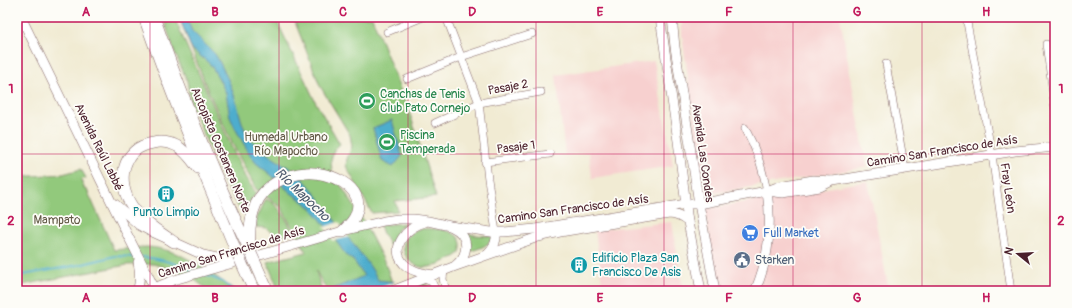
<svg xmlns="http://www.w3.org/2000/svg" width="1072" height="308" font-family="Pangolin,sans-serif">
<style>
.built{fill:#f7d0cf}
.green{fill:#92c97c;stroke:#6e7454}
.water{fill:#4eadcd;stroke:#4c667c}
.pier{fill:#f1ebd3}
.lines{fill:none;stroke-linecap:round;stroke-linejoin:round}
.stream{stroke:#4eadcd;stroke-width:2}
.minor-casing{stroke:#846666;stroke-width:8}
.major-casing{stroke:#846666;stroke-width:10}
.highway-casing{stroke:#846666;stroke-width:12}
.minor{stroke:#fff;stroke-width:7}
.major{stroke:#fff;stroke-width:9}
.highway{stroke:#fff;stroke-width:11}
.highway-bridge-casing{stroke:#846666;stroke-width:12;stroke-linecap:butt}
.highway-bridge{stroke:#fff;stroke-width:11}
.grid{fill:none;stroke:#c2185b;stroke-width:1;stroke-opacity:0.55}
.labels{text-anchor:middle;stroke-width:3.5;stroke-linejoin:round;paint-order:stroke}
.street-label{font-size:12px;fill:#4a1f2b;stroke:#fdfcf7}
.leisure-label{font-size:12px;fill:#27864d;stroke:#fdfcf7;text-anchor:start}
.park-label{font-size:12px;fill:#635a47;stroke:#fdfcf7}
.culture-label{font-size:12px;fill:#0d838f;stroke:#fdfcf7}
.shop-label{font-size:12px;fill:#366cbe;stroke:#fdfcf7;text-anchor:start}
.service-label{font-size:12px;fill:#4e5e75;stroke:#fdfcf7;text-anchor:start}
.water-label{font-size:13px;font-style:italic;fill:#4c586c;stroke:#fdfcf7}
.neatline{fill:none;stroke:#c2185b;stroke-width:1.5}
.grid-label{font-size:13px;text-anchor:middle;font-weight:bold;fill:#c2185b}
</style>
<rect width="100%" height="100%" fill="#fdfcf7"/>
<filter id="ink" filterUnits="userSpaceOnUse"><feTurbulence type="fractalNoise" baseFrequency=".025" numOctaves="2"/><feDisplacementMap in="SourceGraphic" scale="8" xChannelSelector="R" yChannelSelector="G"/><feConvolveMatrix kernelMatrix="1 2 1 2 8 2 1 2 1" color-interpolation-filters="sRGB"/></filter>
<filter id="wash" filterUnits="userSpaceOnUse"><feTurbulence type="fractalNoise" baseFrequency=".012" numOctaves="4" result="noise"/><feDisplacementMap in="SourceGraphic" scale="16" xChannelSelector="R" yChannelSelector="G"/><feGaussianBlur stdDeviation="0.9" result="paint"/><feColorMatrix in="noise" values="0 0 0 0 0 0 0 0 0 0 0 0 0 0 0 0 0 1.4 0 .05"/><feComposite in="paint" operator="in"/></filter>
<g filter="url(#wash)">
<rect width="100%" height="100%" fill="#f1ebd3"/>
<g class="built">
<path d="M682,17H840L867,167L704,195L682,35Z"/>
<path d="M654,61L673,166L592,178L589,152L565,155L556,75Z"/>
<path d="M868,181L889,291H718L705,209Z"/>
<path d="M672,222L683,291H603L595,230Z"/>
</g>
<g class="green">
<path d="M163,17H174L187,47L245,177L256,193L247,206L239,208L223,180L191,104L187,81L175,53Z"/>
<path d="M179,17H275L316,103L340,144L334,150L331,160L332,172L360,215L386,265L395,291H327L316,271L322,291H279L267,262L306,252L281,207L256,189L232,143L206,86Z"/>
<path d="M293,17H372L411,117L436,197L395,201L398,211L372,213L346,166L347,159L352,146L350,135L320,86Z"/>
<path d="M81,169L86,178L81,180L85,190H87L114,250C125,249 136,247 148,247C182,249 209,272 236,291H210L196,281L176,270L153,264L127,265L17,286V177L63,174Z"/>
<path d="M266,199C280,205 286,219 293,232L279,238L266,228L256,227L257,218Z"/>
<path d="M406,223L398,229L390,246L383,234L380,225Z"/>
<path d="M418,229C431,228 463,228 461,247C461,254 457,256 450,259C441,263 430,269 421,267C405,263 397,245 410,234C412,232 415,231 418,229Z"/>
<path d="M466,233L474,235L491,236L493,239C487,246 479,249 470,251V242Z"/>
<path d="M420,284H424L428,286L430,291H406Z"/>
</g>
<g class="water">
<path d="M179,17H186L192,31L215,54L218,59C224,71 231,84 235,98C240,112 241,128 251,140C266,157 286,163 302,178C316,192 327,210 339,226C352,244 368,260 378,280L395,282L399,291H328L364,276L354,261L347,256L343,251L324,224L313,210L304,202L291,193L270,174L256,163L250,155L235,128L230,117L226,93L218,77L210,64L193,50L190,45Z"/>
<path d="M392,120L402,156L393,167L382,161L373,128Z"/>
</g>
<g class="pier">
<path d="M339,222L349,237L333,241L324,227Z"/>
<path d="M397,281L401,291H372Z"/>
</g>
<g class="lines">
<g class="stream">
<path d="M142,257C159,258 178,264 194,271"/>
<path d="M203,274L223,282L234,291"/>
<path d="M17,276L79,265L115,256L136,257"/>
</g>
</g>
</g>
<g filter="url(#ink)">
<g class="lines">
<g class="minor-casing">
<g id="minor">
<path d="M446,17L479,103L488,179L496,232"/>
<path d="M966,17L992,155L1011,291"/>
<path d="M387,32L423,17"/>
<path d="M1046,44L1055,107"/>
<path d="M886,64L905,169"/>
<path d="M407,79L461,57L532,34"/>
<path d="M435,123L479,103L541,92"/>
<path d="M745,128C757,150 762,167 767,191"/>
<path d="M485,162L550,154"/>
<path d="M444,270L443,279L446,291"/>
<path d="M424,279L432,282L436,291"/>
</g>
</g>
<g class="major-casing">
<g id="major">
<path d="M21,17L126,232L156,291"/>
<path d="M660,17L678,141L688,222L701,291"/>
<path d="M672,17L675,47L699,204L715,291"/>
<path d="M767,191L783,193L820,187L832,181"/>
<path d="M115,204L139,225L150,231L203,255L217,258L238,259"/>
<path d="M425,222C408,226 388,247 404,264C412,272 423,273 434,275"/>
<path d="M452,227C469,235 470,253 456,265"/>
<path d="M488,254C494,248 497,241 496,232"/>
<path d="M137,291C141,281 140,272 138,262"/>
<path d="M147,291L174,280L343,231L384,221L398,219H413L428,221L450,226L491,232H504L535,229L686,204H699L751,194L767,191L780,186L813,180L833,181L1015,151L1055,147"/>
<path d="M392,291L453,267L538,237L560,232L669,214C677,214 682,217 688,222"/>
<path d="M755,291C769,259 772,225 767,191"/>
</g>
</g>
<g class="highway-casing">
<g id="highway">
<path d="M144,17C171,94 202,170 234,246"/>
<path d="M154,17C182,96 214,175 250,251"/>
<path d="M174,242C159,232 142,221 132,206C116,183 121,148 153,143C161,141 169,142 177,146C186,151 192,160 198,168"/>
<path d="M250,247C249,233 250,217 256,204C264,186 286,174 306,173C327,171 367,186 356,214C354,221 348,226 343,231"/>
</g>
</g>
<use href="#minor" class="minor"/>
<use href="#major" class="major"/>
<use href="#highway" class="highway"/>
<g class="highway-bridge-casing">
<g id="highway-bridge">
<path d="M234,246L254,291"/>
<path d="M250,251L268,291"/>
</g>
</g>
<use href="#highway-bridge" class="highway-bridge"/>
</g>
</g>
<path class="grid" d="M150,17V291M279,17V291M408,17V291M536,17V291M664,17V291M793,17V291M922,17V291M17,154H1055"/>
<defs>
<g id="stadium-disc" transform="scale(0.9)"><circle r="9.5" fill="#2e9e5b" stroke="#fdfcf7"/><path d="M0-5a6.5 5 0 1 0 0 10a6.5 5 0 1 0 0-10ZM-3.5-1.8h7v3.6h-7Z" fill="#fff"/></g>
<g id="building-disc" transform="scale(0.9)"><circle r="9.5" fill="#0f9aa8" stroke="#fdfcf7"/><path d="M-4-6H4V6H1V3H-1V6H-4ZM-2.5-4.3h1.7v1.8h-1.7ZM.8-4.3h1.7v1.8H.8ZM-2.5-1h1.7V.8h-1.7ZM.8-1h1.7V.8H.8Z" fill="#fff"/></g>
<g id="supermarket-disc" transform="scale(0.9)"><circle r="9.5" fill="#3f7fe0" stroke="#fdfcf7"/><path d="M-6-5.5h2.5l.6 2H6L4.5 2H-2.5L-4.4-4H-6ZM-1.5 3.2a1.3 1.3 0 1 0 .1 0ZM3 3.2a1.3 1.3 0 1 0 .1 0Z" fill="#fff"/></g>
<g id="civic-disc" transform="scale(0.9)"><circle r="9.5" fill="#5c6f8a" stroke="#fdfcf7"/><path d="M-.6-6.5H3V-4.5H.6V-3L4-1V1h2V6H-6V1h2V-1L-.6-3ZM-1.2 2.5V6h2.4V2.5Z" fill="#fff"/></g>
</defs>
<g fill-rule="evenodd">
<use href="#stadium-disc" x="367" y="101"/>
<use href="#stadium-disc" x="387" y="142"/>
<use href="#building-disc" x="166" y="194"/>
<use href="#supermarket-disc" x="750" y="233"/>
<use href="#civic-disc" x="742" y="260"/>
<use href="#building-disc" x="579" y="265"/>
</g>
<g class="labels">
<g class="street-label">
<text transform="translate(508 87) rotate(-10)" y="4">Pasaje 2</text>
<text transform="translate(99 147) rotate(64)" y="4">Avenida Raúl Labbé</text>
<text transform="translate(516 147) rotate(-7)" y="4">Pasaje 1</text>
<text transform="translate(221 150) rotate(67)" y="4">Autopista Costanera Norte</text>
<text transform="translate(942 151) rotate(-9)" y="4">Camino San Francisco de Asís</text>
<text transform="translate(703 153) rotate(82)" y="4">Avenida Las Condes</text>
<text transform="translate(1008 188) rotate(82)" y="4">Fray León</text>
<text transform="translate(573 209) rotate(-8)" y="4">Camino San Francisco de Asís</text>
<text transform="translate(231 252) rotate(-17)" y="4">Camino San Francisco de Asís</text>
</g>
<g class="leisure-label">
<text x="380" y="98">Canchas de Tenis<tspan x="380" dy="14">Club Pato Cornejo</tspan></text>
<text x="400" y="139">Piscina<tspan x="400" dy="14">Temperada</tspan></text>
</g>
<g class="park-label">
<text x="286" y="141">Humedal Urbano<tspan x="286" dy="14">Río Mapocho</tspan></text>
<text x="57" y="224">Mampato</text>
</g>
<g class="culture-label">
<text x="166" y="216">Punto Limpio</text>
<text x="592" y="262" text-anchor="start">Edificio Plaza San<tspan x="592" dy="14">Francisco De Asis</tspan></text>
</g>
<g class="shop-label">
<text x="763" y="237">Full Market</text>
</g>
<g class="service-label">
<text x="755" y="264">Starken</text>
</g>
<g class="water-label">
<text transform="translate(303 194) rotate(44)" y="5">Río Mapocho</text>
</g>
</g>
<rect width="1072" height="308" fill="none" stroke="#fdfcf7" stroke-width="44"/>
<g transform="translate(1018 254) rotate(288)" stroke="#fdfcf7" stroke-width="3" paint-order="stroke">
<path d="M0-3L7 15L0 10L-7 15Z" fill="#4a1f2b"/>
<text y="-6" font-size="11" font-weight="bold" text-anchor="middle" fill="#4a1f2b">N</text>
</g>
<rect x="22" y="22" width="1028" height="264" class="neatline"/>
<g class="grid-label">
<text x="86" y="16">A</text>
<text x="215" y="16">B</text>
<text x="343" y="16">C</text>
<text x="472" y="16">D</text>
<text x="600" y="16">E</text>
<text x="729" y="16">F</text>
<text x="857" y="16">G</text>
<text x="986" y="16">H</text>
<text x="11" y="93">1</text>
<text x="1061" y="93">1</text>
<text x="11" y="225">2</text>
<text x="1061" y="225">2</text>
<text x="86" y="302">A</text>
<text x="215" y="302">B</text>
<text x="343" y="302">C</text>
<text x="472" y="302">D</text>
<text x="600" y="302">E</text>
<text x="729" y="302">F</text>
<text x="857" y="302">G</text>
<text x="986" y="302">H</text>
</g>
</svg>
